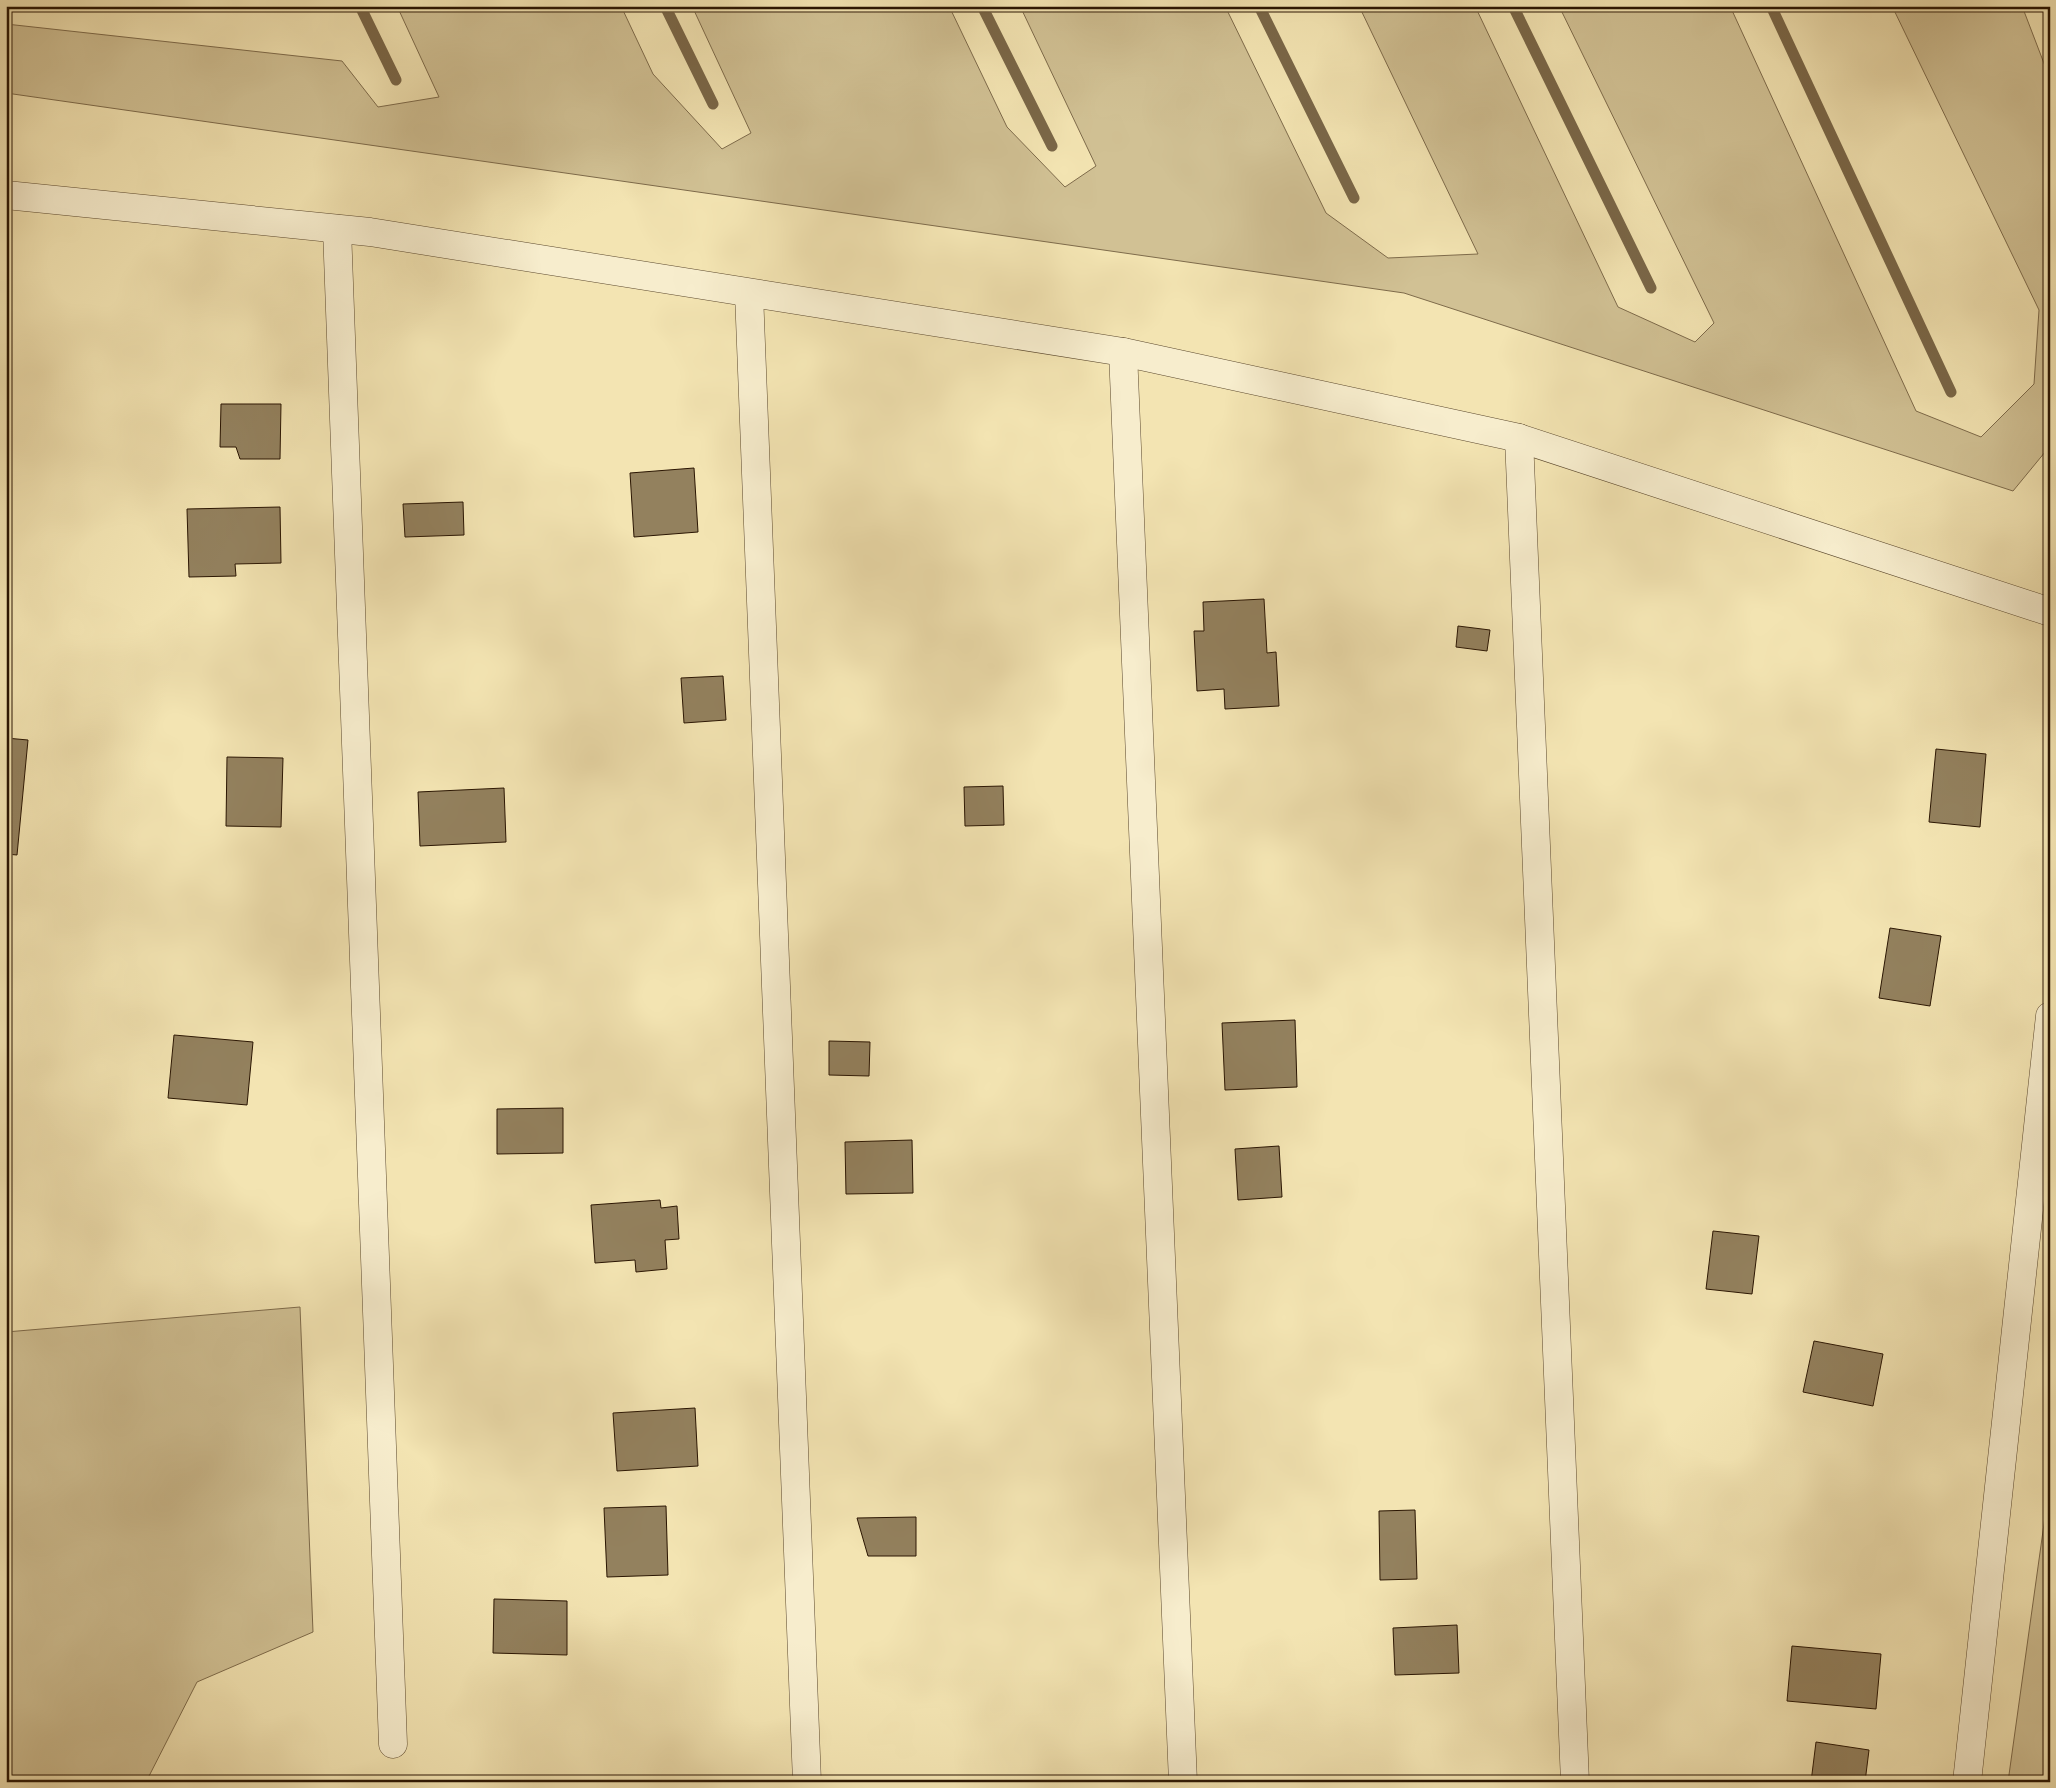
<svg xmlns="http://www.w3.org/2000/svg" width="2056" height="1788" font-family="'EB Garamond',serif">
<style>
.green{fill:#d1c194;stroke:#7e6b4b}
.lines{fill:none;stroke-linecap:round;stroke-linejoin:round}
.stream{stroke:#7a6748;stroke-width:11}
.building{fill:#93815e;stroke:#2a1502}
.minor-casing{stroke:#5c492e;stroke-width:29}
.minor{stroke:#f7edcd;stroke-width:28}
</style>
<rect width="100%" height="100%" fill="#f3e4b2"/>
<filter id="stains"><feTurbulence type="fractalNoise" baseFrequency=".004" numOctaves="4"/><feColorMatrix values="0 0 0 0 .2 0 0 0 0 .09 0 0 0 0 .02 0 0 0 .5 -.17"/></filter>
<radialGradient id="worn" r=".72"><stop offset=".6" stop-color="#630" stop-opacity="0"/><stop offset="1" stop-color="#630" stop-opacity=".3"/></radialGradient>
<g class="green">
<path d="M397,6H621L653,74L722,149L751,133L692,6H949L1007,127L1065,187L1096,166L1020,6H1225L1326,213L1388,258L1478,254L1359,6H1475L1618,307L1695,342L1714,323L1559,6H1730L1916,411L1981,437L2034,384L2039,310L1892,6H2022L2050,79V446L2013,491L1404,293L6,93V24L342,61L378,107L439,97Z"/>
<path d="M300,1307L313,1632L197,1682L146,1782H6V1332Z"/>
<path d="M2050,1481V1782H2008Z"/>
</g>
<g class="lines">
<g class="stream">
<path d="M360,6L396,80"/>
<path d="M665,6L713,104"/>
<path d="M982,6L1052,146"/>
<path d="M1259,6L1354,198"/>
<path d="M1513,6L1651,288"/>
<path d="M1771,6L1951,392"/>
</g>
</g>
<g class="building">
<path d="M221,404H281L280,459H240L236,447H220Z"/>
<path d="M694,468L698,532L634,537L630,473Z"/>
<path d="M463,502L464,535L405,537L403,504Z"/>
<path d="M280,507L281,563L235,564L236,576L189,577L187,509Z"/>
<path d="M1264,599L1267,653L1276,652L1279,706L1225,709L1224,689L1197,691L1194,631H1204L1203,602Z"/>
<path d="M1458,626L1490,630L1487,651L1456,647Z"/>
<path d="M723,676L726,720L684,723L681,678Z"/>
<path d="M6,738L28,740L17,855L6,854Z"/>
<path d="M1936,749L1986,754L1980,827L1929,822Z"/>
<path d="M227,757L283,758L281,827L226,826Z"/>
<path d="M1003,786L1004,825L965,826L964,787Z"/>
<path d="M504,788L506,842L420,846L418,792Z"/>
<path d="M1890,928L1941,936L1930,1006L1879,998Z"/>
<path d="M1295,1020L1297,1087L1225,1090L1222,1023Z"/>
<path d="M174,1035L253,1042L247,1105L168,1098Z"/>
<path d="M829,1041L870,1042L869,1076L829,1075Z"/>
<path d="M563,1108V1153L497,1154V1109Z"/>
<path d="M912,1140L913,1193L846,1194L845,1142Z"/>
<path d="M1279,1146L1282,1197L1238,1200L1235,1149Z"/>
<path d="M660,1200L661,1208L677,1206L679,1239L665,1240L667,1269L636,1272L635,1260L595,1263L591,1205Z"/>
<path d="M1713,1231L1759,1236L1752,1294L1706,1289Z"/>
<path d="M1814,1341L1883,1354L1873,1406L1803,1392Z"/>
<path d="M695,1408L698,1466L617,1471L613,1413Z"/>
<path d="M666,1506L668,1575L607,1577L604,1508Z"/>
<path d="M1415,1510L1417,1579L1380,1580L1379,1511Z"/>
<path d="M916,1517V1556H868L857,1518Z"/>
<path d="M494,1599L567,1601V1655L493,1653Z"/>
<path d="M1457,1625L1459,1673L1395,1675L1393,1628Z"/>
<path d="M1792,1646L1881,1654L1876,1709L1787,1701Z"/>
<path d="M1816,1742L1869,1750L1865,1782H1811Z"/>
</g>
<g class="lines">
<g class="minor-casing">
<g id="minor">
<path d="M6,195L370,232L1123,352L1519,438L2050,612"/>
<path d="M337,229L393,1744"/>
<path d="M749,293L807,1782"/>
<path d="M1123,352L1183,1782"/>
<path d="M1519,438L1575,1782"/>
<path d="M1967,1782L2050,1016"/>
</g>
</g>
<use href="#minor" class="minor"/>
</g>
<rect width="2056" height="1788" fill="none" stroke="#f3e4b2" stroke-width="25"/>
<rect x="8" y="8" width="2041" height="1773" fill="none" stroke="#2a1502" stroke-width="2.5"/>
<rect x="12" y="12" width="2031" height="1763" fill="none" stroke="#2a1502"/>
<rect width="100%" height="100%" filter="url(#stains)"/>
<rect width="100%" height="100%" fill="url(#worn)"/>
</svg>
